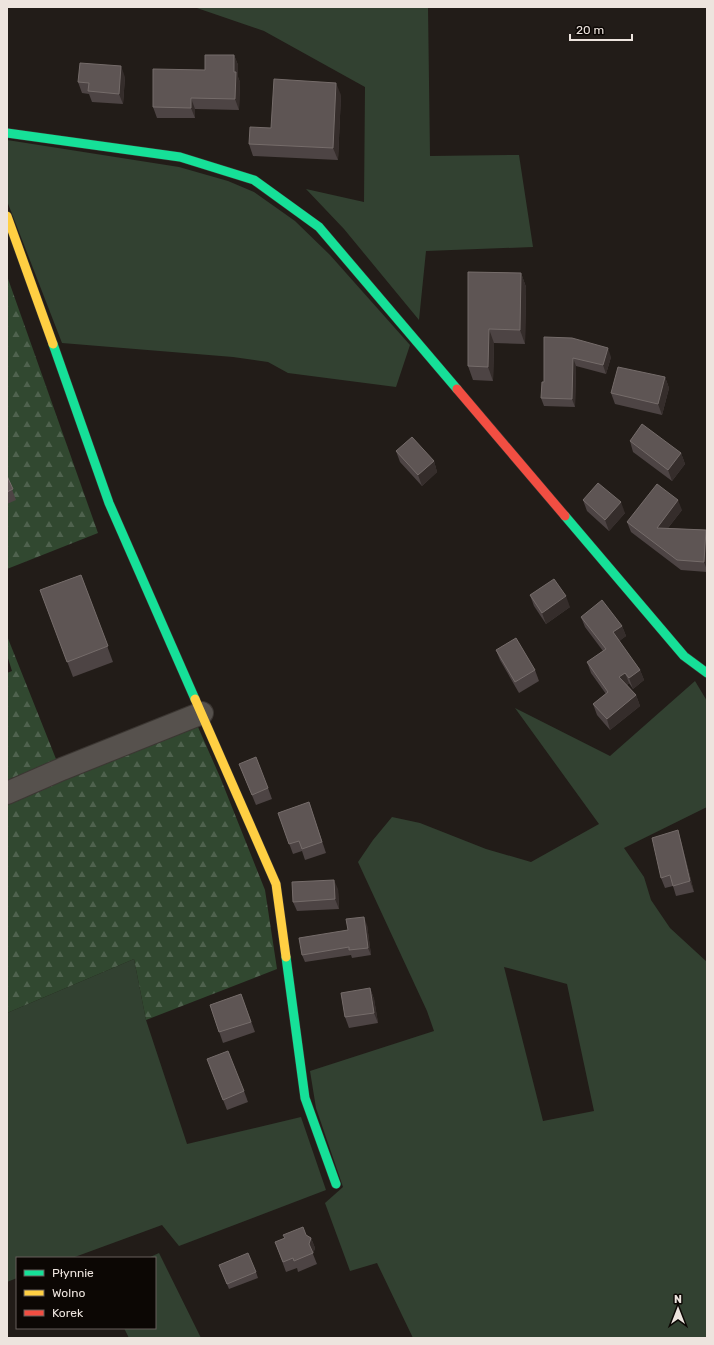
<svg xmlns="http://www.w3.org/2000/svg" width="714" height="1345" font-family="Rubik,sans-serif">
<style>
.green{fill:#324131;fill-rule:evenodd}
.forest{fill:url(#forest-firs)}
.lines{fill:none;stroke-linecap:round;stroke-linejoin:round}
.street-casing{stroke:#3c3733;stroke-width:24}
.fast-casing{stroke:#3c3733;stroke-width:10}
.slow-casing{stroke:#3c3733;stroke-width:10}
.jam-casing{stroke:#3c3733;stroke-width:10}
.street{stroke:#56514d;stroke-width:22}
.fast{stroke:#16e098;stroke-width:9}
.slow{stroke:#ffcf43;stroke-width:9}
.jam{stroke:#f24e42;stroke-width:9}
.wall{fill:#4d4444}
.shaded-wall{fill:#352d2b}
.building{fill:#5e5554;stroke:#756c6a}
</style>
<defs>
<pattern id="forest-firs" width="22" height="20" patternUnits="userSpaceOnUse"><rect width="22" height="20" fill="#314830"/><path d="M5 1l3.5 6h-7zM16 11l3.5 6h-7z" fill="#4f624e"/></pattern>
</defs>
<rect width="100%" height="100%" fill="#221c18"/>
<g class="green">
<path d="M194,7H428L430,156L519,155L533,247L426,251L419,320L344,229L306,189L364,202L365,87L264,31Z"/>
<path d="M7,140L179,167L228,181L254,192L295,221L330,255L410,345L396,387L288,373L268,362L233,357L62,343L7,201Z"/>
<path d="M695,681L707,701V807L624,848L644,877L651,900L670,928L707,962V1338H413L377,1263L350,1271L325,1203L343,1187L316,1108L310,1071L434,1031L427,1011L358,862L373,840L392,817L420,823L486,849L531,862L599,824L515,708L610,756ZM504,967L567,984L594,1111L543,1121Z"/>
<path d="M134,959L146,1020L187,1144L301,1117L326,1190L179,1246L162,1225L72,1258H17V1278L7,1282V1013Z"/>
<path d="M159,1253L201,1338H129L124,1328H155V1258H148Z"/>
</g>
<g class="forest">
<path d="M7,276L98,533L7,569Z"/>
<path d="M7,636L62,774L187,723L198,727L220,777L265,890L277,969L146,1020L134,959L7,1013V673L12,671L7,655Z"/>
</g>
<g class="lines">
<g class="street-casing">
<path id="street" d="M7,793L62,769L202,713"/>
</g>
<g class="fast-casing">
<g id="fast">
<path d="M7,133L180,157L254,180L319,227L457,389"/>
<path d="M53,344L109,503L195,699"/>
<path d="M565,516L684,656L707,673"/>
<path d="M286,957L305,1098L336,1184"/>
</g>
</g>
<g class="slow-casing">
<g id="slow">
<path d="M7,216L53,344"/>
<path d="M195,699L276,884L286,957"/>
</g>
</g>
<g class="jam-casing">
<path id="jam" d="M457,389L565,516"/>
</g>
<use href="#street" class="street"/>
<use href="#fast" class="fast"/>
<use href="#slow" class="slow"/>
<use href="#jam" class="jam"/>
</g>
<g class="wall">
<path d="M234,55L238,65V77L240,82L239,110L195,109V118H157L153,107L205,70Z"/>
<path d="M125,77L123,104L92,102L89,94L82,93L78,82Z"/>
<path d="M341,95L338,160L253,156L249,144L271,128Z"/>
<path d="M468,272L521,273L526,287L525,344L494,343L493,381L473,380L468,366Z"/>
<path d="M572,338L611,357L606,374L576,366L575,407L544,406L541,398L544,382Z"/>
<path d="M665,377L669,388L662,415L615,404L611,393Z"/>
<path d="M630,441L681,453L685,464L672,481L633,452Z"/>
<path d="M396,451L434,461L437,472L422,486L400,462Z"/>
<path d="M7,476L16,500L7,504Z"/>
<path d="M583,500L625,513L609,531L587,511Z"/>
<path d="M682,510L668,528L706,530L707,534V572L681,570L631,532L627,522Z"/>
<path d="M81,575L113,662L73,677L40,590Z"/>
<path d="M530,595L570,607L546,624L534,606Z"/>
<path d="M581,617L622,626L626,636L619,641L640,670L644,680L633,689L629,683L627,685L636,695L640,706L610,730L597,715L593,704L606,694L591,673L587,662L603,651L585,627Z"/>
<path d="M496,650L535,670L539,681L519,693L500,660Z"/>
<path d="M239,764L268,788L272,799L256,805Z"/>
<path d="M309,802L326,853L305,860L302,851L293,854L278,813Z"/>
<path d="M681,841L694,892L676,896L673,886L665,888L661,878Z"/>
<path d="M338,889L339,909L297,911L293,902Z"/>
<path d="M367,925L371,955L352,958L351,955L305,962L302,955L348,930Z"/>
<path d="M370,988L374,999L378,1023L349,1028L345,1017Z"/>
<path d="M241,994L255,1032L223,1043L210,1005Z"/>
<path d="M207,1059L244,1091L248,1102L227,1110Z"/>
<path d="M306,1235L311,1238L315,1248L313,1254L317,1264L298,1272L297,1268L286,1272L275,1242Z"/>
<path d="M221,1270L256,1272L258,1278L229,1289Z"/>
</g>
<g class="shaded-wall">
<path d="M234,55L238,65V77L240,82L239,110L235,99L234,72Z"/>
<path d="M121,66L125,77L123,104L119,94Z"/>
<path d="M336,83L341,95L338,160L333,148Z"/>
<path d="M191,98L195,109V118L191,108Z"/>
<path d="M521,273L526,287L525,344L520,330Z"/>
<path d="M489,329L494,343L493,381L488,367Z"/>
<path d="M608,348L611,357L606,374L603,365Z"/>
<path d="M573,358L576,366L575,407L572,399Z"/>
<path d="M665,377L669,388L662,415L658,404Z"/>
<path d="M681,453L685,464L672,481L668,470Z"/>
<path d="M434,461L437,472L422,486L418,475Z"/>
<path d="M678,500L682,510L660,538L657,528Z"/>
<path d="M621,502L625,513L609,531L605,520Z"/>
<path d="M706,530L707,534V570L704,562Z"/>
<path d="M566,596L570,607L546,624L542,613Z"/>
<path d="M622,626L626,636L617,643L613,632Z"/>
<path d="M640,670L644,680L633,689L629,678Z"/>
<path d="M625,673L629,683L623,687L619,677Z"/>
<path d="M636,695L640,706L610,730L607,719Z"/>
<path d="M678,830L681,841L694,892L690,881Z"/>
<path d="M334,880L338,889L339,909L335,899Z"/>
<path d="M364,917L367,925L371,955L368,948Z"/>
<path d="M370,988L374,999L378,1023L374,1013Z"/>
<path d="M311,1238L315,1248L313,1254L309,1244Z"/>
</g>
<g class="building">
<path d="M205,55H234V72H236L235,99L191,98V108L153,107V69L205,70Z"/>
<path d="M80,63L121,66L119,94L88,91L89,83L78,82Z"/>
<path d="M274,79L336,83L333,148L249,144L250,127L271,128Z"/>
<path d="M468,272L521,273L520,330L489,329L488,367L468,366Z"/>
<path d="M544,337L572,338L608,348L603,365L573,358L572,399L541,398L542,382H544Z"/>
<path d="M618,367L665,377L658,404L611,393Z"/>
<path d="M642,424L681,453L668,470L630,441Z"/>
<path d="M412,437L434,461L418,475L396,451Z"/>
<path d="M7,476L13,489L7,492Z"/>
<path d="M598,483L621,502L605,520L583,500Z"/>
<path d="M657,484L678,500L657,528L706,530L704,562L677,560L627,522Z"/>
<path d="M81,575L108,646L67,662L40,590Z"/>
<path d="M554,579L566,596L542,613L530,595Z"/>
<path d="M602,600L622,626L613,632L640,670L629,678L625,673L619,677L636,695L607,719L593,704L608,692L587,662L606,649L581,617Z"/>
<path d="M516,638L535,670L515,682L496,650Z"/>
<path d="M256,757L268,788L252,795L239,764Z"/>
<path d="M309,802L322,842L302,849L299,841L289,844L278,813Z"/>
<path d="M678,830L690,881L673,886L670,875L661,878L652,838Z"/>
<path d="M334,880L335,899L293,902L292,882Z"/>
<path d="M364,917L368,948L349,950V947L302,955L299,938L348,930L346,919Z"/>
<path d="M370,988L374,1013L345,1017L341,993Z"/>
<path d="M241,994L251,1022L219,1032L210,1005Z"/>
<path d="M228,1051L244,1091L223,1100L207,1059Z"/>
<path d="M303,1227L306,1235L311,1238L309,1244L313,1253L294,1261L293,1258L283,1262L275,1242L285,1238L283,1235Z"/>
<path d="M248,1253L256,1272L227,1284L219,1265Z"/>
</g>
<rect width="714" height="1345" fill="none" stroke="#ede4de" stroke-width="16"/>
<rect x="16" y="1257" width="140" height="72" fill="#0c0704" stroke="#665f5b"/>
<rect x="24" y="1270" width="20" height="6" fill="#16e098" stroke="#665f5b"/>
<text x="52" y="1277" font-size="12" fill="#ede4de">Płynnie</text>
<rect x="24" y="1290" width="20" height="6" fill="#ffcf43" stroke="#665f5b"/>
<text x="52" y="1297" font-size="12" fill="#ede4de">Wolno</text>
<rect x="24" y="1310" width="20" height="6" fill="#f24e42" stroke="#665f5b"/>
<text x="52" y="1317" font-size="12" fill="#ede4de">Korek</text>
<g transform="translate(678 1309)" stroke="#0c0704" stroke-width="3" paint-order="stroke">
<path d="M0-3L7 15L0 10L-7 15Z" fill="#ede4de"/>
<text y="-6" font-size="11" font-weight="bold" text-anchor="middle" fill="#ede4de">N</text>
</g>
<path d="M570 34v6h62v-6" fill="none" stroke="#ede4de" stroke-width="2"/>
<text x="576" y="34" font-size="12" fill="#ede4de" stroke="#0c0704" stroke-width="3" paint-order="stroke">20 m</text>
</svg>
